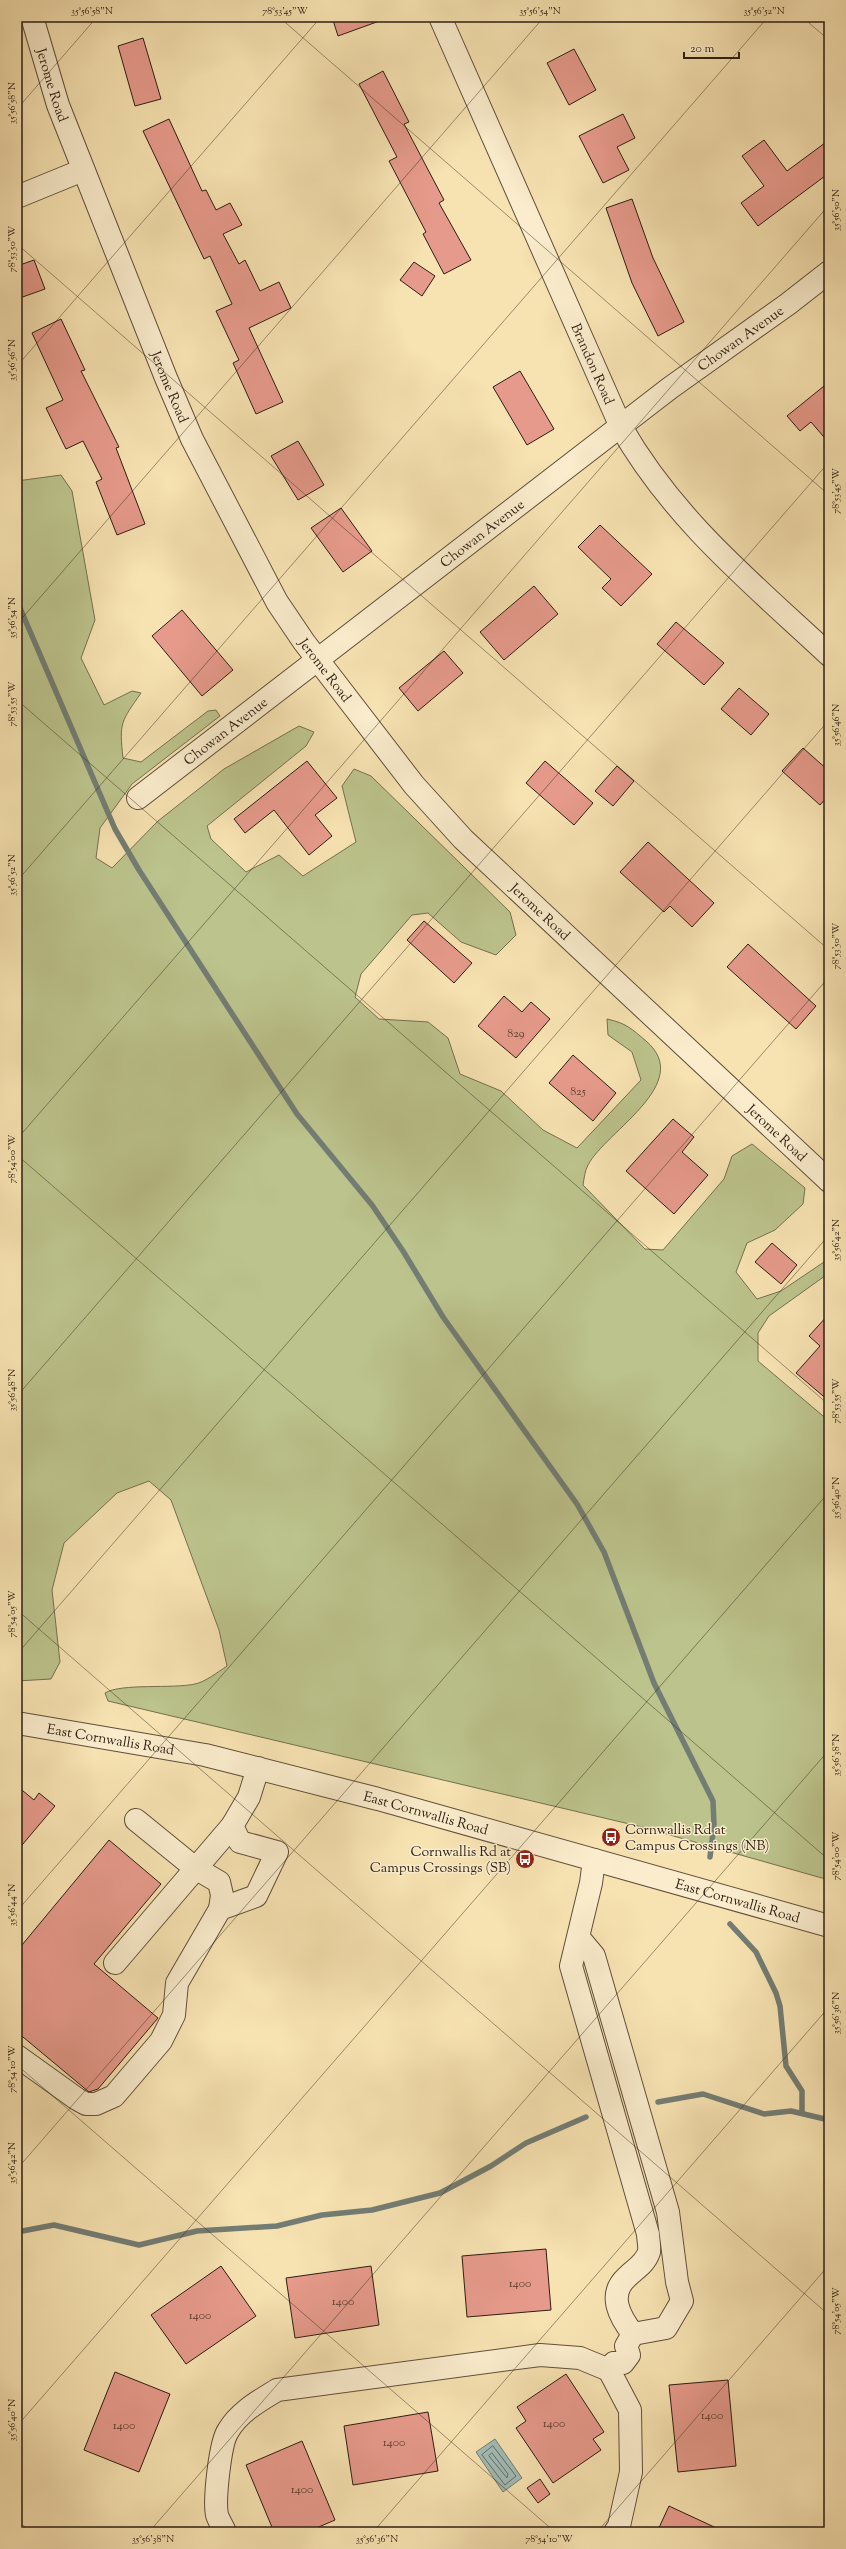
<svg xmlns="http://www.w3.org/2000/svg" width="846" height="2549" font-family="'Sorts Mill Goudy',serif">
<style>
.green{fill:#bcc38c;stroke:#74704f}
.water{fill:#a1bcb6;stroke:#737d74}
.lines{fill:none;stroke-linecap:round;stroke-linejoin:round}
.shore{stroke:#676d64;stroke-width:1}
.stream{stroke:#737d74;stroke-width:5.5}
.building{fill:#e69a8b;stroke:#2d1e12}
.minor-casing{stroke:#604f3a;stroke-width:24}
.minor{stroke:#faeccc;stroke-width:22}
.ticks{fill:none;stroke:#2d1e12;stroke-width:1;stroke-opacity:0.45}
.labels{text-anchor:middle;stroke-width:3;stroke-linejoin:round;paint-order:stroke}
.number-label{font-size:12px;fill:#5b3d30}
.street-label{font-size:14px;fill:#2d1e12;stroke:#faeccc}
.poi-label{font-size:14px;fill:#2d1e12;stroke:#faeccc;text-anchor:start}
.neatline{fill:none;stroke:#2d1e12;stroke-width:1.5}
.ticks-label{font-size:10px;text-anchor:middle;fill:#2d1e12}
</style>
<rect width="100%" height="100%" fill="#f7e2b1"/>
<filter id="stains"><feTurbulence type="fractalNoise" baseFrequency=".005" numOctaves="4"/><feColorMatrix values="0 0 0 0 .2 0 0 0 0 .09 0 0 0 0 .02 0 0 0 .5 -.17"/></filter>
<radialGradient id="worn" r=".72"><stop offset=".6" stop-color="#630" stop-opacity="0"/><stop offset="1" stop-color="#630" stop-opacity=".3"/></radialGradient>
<path class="green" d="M61,475L72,491L95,620L81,658L104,705L132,691L141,693C121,722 119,722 123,758L141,762L208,711L216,710L220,716L132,784L100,828L96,858L112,868L158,821L224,769L299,726L314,732L306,746L207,826L211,839L246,872L279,855L303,876L356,842L342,786L354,769L371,776L510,912L516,935L496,955L461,942L428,913L412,915L361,974L355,997L379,1019L428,1022L448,1038L460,1074L501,1091L543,1130L577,1148L641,1080L632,1052L608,1035L607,1019C626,1023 632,1029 646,1041C695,1083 606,1131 588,1165C585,1170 584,1179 583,1185L645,1249L663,1250L724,1179L732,1156L752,1144L805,1188L803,1204L775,1230L747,1243L736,1272L757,1299L781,1291L824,1262L829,1263V1273L769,1316L758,1333V1361L829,1421V1880L638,1826L108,1701L105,1693C121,1683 172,1689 195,1684C205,1682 218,1672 227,1666L219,1630L171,1500L149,1481L117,1493L64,1543L52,1590L60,1662L51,1679L17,1681V481Z"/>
<path class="water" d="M495,2439L522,2478L503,2492L476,2452Z"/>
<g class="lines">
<g class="shore">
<path d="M493,2446L516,2476L505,2485L482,2455Z"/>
<path d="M492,2453L508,2474L507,2478L489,2456Z"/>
</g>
<g class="stream">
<path d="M17,601L115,829L139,870L297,1114L372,1205L403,1251L443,1317L577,1504L604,1552L654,1683L713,1801L714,1825L710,1857"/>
<path d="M730,1924L756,1952L776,1993L780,2006L786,2066L802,2091V2113"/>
<path d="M658,2102L703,2094L764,2114L791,2111L829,2120"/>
<path d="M17,2232L54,2225L139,2245L197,2231L277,2226L322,2215L372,2210L440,2193L491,2166L526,2143L586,2117"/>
</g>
</g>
<g class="building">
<path d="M332,17H384L385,19L338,36Z"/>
<path d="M143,38L161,99L135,106L118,46Z"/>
<path d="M574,49L596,90L569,105L547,63Z"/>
<path d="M383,71L409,122L404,124L444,200L439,203L471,260L444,274L423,234L426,232L389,161L397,157L359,84Z"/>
<path d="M623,114L635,138L617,147L629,170L603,183L579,136Z"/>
<path d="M169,119L202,191L206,190L216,210L230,203L242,225L223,234L239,264L245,260L260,291L279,282L291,308L249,328L283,402L256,414L233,363L239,360L216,311L232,304L210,256L204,259L143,131Z"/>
<path d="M764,140L787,171L829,140V173L758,226L741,203L764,186L742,156Z"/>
<path d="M632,199L653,258L684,322L658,336L632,283L606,208Z"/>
<path d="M34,260L45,289L17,299V266Z"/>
<path d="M414,262L435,276L422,296L400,280Z"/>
<path d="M61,319L85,370L81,371L119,447L116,448L145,524L117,535L96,482L102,479L83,441L66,449L46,408L63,400L32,333Z"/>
<path d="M520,371L554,429L527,445L493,387Z"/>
<path d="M829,382V443L811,422L800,431L787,416Z"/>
<path d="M298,441L324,485L298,500L271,456Z"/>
<path d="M341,508L372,551L343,572L311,528Z"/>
<path d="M600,525L652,574L621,606L602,588L611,579L578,547Z"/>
<path d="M534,586L558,614L504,660L480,632Z"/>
<path d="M182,610L233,670L202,696L152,636Z"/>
<path d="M676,622L724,663L704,685L657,644Z"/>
<path d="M444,651L463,673L418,711L399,688Z"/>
<path d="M739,688L769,714L751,735L721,709Z"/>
<path d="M803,748L829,771V795L820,805L782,771Z"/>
<path d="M307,761L337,798L315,815L332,836L309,855L274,810L245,833L234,819Z"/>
<path d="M545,761L593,803L574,825L526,783Z"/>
<path d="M617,766L634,781L613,806L595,791Z"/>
<path d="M648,842L714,903L692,927L670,906L664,912L620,872Z"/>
<path d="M424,921L472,963L454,983L407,940Z"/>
<path d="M748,944L816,1006L796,1029L727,967Z"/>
<path d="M504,996L522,1012L531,1002L550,1019L516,1058L478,1026Z"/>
<path d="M573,1055L616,1093L593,1121L549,1083Z"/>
<path d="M673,1119L694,1137L682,1152L708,1175L674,1214L626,1171Z"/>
<path d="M772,1243L797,1265L781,1284L755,1262Z"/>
<path d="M829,1314V1401L796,1373L820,1346L809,1336Z"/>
<path d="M17,1786L34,1800L39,1793L55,1806L17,1851Z"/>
<path d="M109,1840L161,1884L94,1964L158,2018L98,2089L89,2092L17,2032V1951Z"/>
<path d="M546,2249L551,2310L467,2317L462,2256Z"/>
<path d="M221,2266L256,2316L186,2364L151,2315Z"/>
<path d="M371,2266L379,2325L295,2338L286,2278Z"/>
<path d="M115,2372L170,2394L139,2472L84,2450Z"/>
<path d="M566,2374L604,2432L593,2439L601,2450L553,2483L516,2428L526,2421L517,2407Z"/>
<path d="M728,2380L736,2466L678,2472L669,2385Z"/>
<path d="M428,2412L438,2471L353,2485L344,2426Z"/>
<path d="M302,2441L335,2520L307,2532H274L246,2465Z"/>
<path d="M540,2479L550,2494L538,2503L527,2488Z"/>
<path d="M669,2506L725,2532H657Z"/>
</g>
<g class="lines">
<g class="minor-casing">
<g id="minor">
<path id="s1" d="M32,17L58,105L166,378L192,439L277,602L304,642L414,785L463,839L829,1181"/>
<path id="s2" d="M440,17L621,427C674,520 752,583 829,655"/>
<path d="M17,197L83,170"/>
<path id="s3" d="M138,798L670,388L788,304L829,272"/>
<path id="s4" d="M17,1723L205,1755L378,1799L829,1926"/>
<path d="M136,1820L195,1868L219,1882L222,1895L220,1909"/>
<path d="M594,1860L591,1883L571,1966L648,2234C648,2239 650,2247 649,2252C645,2264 635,2269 627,2277C607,2295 620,2317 633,2334"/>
<path d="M579,1938L594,1956L668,2212L677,2282L682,2301L666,2328L633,2334"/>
<path d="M115,1963L232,1826"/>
<path d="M17,2056L77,2099L86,2104H96L114,2096L161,2041L174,2015L177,1983L220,1909L256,1896L277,1852L240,1842L232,1826L249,1797L258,1768"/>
<path d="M614,2363H623L629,2355L626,2346L633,2334"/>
<path d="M609,2370L630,2410L631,2472L619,2526L615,2532"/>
<path d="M225,2532C223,2527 219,2521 217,2515C214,2500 220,2443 228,2431C239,2412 259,2401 277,2390L540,2355L580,2358L609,2370L614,2363"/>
</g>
</g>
<use href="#minor" class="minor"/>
</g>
<path class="ticks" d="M279,17L829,495M802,17L829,40M17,109L97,17M17,244L829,950M17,366L321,17M17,624L544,17M17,700L829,1405M17,881L768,17M17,1139L829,205M17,1155L829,1860M17,1396L829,462M17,1610L829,2315M17,1654L829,720M17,1911L829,977M17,2065L555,2532M17,2169L829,1235M17,2426L829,1492M17,2520L31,2532M149,2532L829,1750M373,2532L829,2007M597,2532L829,2265M820,2532L829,2522"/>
<defs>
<g id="bus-disc" transform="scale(1)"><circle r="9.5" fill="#8f2418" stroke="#faeccc"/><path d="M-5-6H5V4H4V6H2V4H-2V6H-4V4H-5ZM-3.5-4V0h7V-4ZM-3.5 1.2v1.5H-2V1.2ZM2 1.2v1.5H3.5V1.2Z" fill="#fff"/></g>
</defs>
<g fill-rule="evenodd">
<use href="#bus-disc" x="611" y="1837"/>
<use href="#bus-disc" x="525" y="1859"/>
</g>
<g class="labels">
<g class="number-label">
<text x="516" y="1037">829</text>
<text x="578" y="1095">825</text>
<text x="520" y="2287">1400</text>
<text x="343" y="2305">1400</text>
<text x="200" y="2319">1400</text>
<text x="712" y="2419">1400</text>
<text x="554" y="2427">1400</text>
<text x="124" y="2429">1400</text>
<text x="394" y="2446">1400</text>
<text x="302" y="2493">1400</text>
</g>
<g class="street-label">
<text dy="5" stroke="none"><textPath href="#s1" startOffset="71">Jerome Road</textPath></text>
<text dy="5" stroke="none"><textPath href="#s3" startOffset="758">Chowan Avenue</textPath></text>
<text dy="5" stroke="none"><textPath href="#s2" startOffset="379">Brandon Road</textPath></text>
<text dy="5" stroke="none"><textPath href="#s1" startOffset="395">Jerome Road</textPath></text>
<text dy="5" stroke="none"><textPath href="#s3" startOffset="434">Chowan Avenue</textPath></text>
<text dy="5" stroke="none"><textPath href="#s1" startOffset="719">Jerome Road</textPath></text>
<text dy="5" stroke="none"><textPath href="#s3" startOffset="110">Chowan Avenue</textPath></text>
<text dy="5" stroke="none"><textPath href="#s1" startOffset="1043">Jerome Road</textPath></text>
<text dy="5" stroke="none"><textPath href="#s1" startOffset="1367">Jerome Road</textPath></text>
<text dy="5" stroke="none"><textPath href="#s4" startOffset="95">East Cornwallis Road</textPath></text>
<text dy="5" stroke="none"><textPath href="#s4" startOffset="419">East Cornwallis Road</textPath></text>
<text dy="5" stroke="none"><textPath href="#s4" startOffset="743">East Cornwallis Road</textPath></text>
</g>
<g class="poi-label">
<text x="625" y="1834">Cornwallis Rd at<tspan x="625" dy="16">Campus Crossings (NB)</tspan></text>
<text x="511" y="1856" text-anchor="end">Cornwallis Rd at<tspan x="511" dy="16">Campus Crossings (SB)</tspan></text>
</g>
</g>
<rect width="846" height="2549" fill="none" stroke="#f7e2b1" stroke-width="44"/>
<path d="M684 52v6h55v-6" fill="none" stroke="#2d1e12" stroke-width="2"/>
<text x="690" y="52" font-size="12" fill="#2d1e12" stroke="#faeccc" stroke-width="3" paint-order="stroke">20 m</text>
<rect x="22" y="22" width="802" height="2505" class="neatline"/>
<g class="ticks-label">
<text x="92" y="14">35°56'58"N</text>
<text x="285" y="14">78°53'45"W</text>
<text x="540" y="14">35°56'54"N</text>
<text x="764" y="14">35°56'52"N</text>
<text transform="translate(11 103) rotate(-90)" y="4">35°56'58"N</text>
<text transform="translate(835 210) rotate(-90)" y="4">35°56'50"N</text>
<text transform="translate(11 249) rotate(-90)" y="4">78°53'50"W</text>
<text transform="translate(11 360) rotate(-90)" y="4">35°56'56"N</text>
<text transform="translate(835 491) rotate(-90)" y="4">78°53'45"W</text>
<text transform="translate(11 618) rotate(-90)" y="4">35°56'54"N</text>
<text transform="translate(11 704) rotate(-90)" y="4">78°53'55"W</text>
<text transform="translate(835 725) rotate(-90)" y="4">35°56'46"N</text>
<text transform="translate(11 875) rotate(-90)" y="4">35°56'52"N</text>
<text transform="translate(835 946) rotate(-90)" y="4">78°53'50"W</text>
<text transform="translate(11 1159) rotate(-90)" y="4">78°54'00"W</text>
<text transform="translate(835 1240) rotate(-90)" y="4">35°56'42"N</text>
<text transform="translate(11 1390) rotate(-90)" y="4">35°56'48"N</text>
<text transform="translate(835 1401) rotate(-90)" y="4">78°53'55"W</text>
<text transform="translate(835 1498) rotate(-90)" y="4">35°56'40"N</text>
<text transform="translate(11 1614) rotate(-90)" y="4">78°54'05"W</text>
<text transform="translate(835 1755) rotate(-90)" y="4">35°56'38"N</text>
<text transform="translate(835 1856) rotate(-90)" y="4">78°54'00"W</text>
<text transform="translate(11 1905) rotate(-90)" y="4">35°56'44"N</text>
<text transform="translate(835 2013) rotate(-90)" y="4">35°56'36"N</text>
<text transform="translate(11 2069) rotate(-90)" y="4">78°54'10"W</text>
<text transform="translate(11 2163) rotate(-90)" y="4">35°56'42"N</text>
<text transform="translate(835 2311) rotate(-90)" y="4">78°54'05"W</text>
<text transform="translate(11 2420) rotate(-90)" y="4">35°56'40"N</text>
<text x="153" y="2542">35°56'38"N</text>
<text x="377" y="2542">35°56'36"N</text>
<text x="549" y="2542">78°54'10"W</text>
</g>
<rect width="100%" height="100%" filter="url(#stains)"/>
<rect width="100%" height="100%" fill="url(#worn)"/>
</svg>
